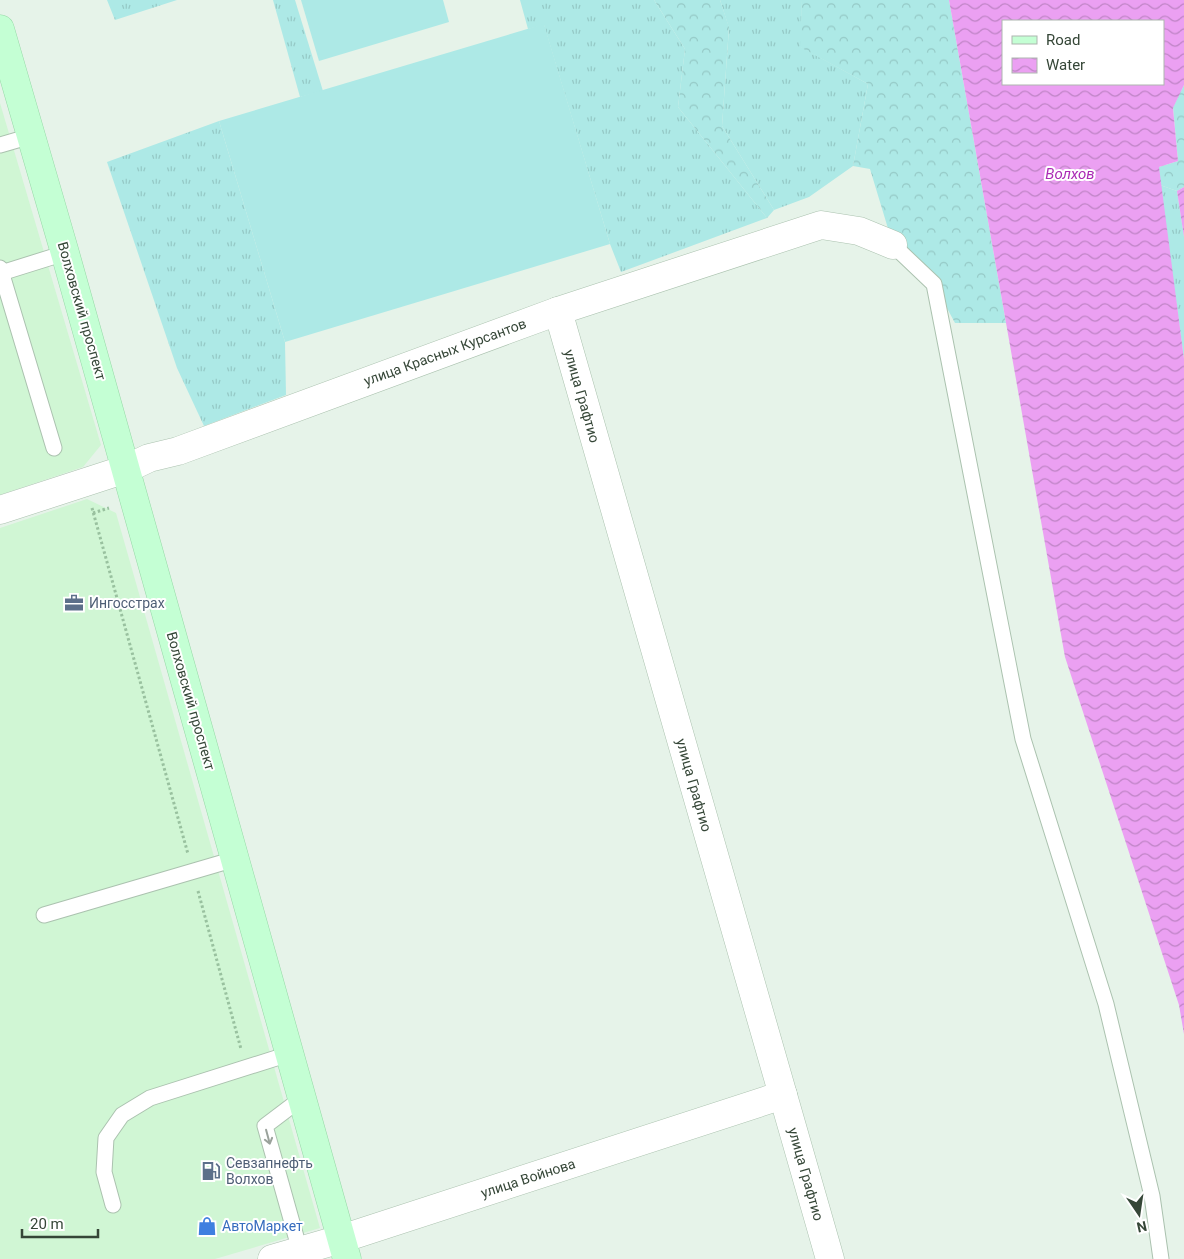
<svg xmlns="http://www.w3.org/2000/svg" width="1184" height="1259" font-family="Roboto,sans-serif">
<style>
.commercial{fill:#d0f6d4}
.grass{fill:url(#grass-tufts)}
.forest{fill:url(#forest-crowns)}
.pitch{fill:#ade9e6}
.water{fill:url(#water-waves);fill-rule:evenodd}
.lines{fill:none;stroke-linecap:round;stroke-linejoin:round}
.lane-casing{stroke:#abc2af;stroke-width:17}
.street-casing{stroke:#abc2af;stroke-width:29}
.secondary-casing{stroke:#96d8a6;stroke-width:29}
.path{stroke:#99c19f;stroke-width:3;stroke-dasharray:2.5 2.5;stroke-linecap:butt}
.lane{stroke:#fff;stroke-width:15}
.street{stroke:#fff;stroke-width:28}
.secondary{stroke:#c4ffd4;stroke-width:28}
.oneway{stroke:#9aa29b}
.labels{text-anchor:middle;stroke-width:4;stroke-linejoin:round;paint-order:stroke}
.street-label{font-size:14px;fill:#354637;stroke:#fff}
.service-label{font-size:14px;fill:#4e5e75;stroke:#fff;text-anchor:start}
.shop-label{font-size:14px;fill:#366cbe;stroke:#fff;text-anchor:start}
.water-label{font-size:15px;font-style:italic;fill:#ab2bb5;stroke:#fff}
</style>
<defs>
<pattern id="grass-tufts" width="24" height="20" patternUnits="userSpaceOnUse" patternTransform="scale(1.25)"><rect width="24" height="20" fill="#ade9e6"/><path d="M3 7l-1-3M5 7V3M7 7l1-3M15 17l-1-3M17 17v-4M19 17l1-3" fill="none" stroke="#95c9c6"/></pattern>
<pattern id="forest-crowns" width="20" height="18" patternUnits="userSpaceOnUse" patternTransform="scale(1.25)"><rect width="20" height="18" fill="#ade9e6"/><path d="M2 6a3 3 0 1 1 6 0M12 15a3 3 0 1 1 6 0" fill="none" stroke="#95c9c6"/></pattern>
<pattern id="water-waves" width="16" height="10" patternUnits="userSpaceOnUse" patternTransform="scale(1.25)"><rect width="16" height="10" fill="#eba0f2"/><path d="M0 5q4-4 8 0t8 0" fill="none" stroke="#bf84c5"/></pattern>
</defs>
<rect width="100%" height="100%" fill="#e6f3e9"/>
<g class="commercial">
<path d="M0,103L101,445L83,467L0,495Z"/>
<path d="M87,499L116,513L320,1228L215,1259H0V528Z"/>
</g>
<g class="grass">
<path d="M107,0H177L115,20Z"/>
<path d="M273,0H295L323,91L300,97Z"/>
<path d="M520,0H654L685,49L678,107L767,218L621,272L610,244L544,25L528,29Z"/>
<path d="M720,0H802L801,47L868,84L853,166L809,197L774,210L722,126L729,28Z"/>
<path d="M219,121L285,342L286,395L204,426L177,368L107,162Z"/>
<path d="M1160,185L1177,191L1184,237V359Z"/>
</g>
<g class="forest">
<path d="M654,0H720L729,27L722,126L774,210L767,218L678,107L685,49Z"/>
<path d="M802,0H949L1006,323H955L934,284L893,245L870,169L853,166L868,84L800,47Z"/>
<path d="M1184,85V187L1177,191L1160,185L1159,167L1178,161L1173,107Z"/>
</g>
<g class="pitch">
<path d="M301,0H443L449,22L319,61Z"/>
<path d="M544,24L610,244L285,342L219,121Z"/>
</g>
<g class="water">
<path d="M949,0H1184V85L1173,108L1178,161L1159,167L1184,359V1034L1179,1005L1065,657ZM1163,21V84H1003V21Z"/>
<path d="M1184,187V237L1177,191Z"/>
</g>
<g class="lines">
<g class="lane-casing">
<g id="lane">
<path d="M0,145L31,136"/>
<path d="M893,245L934,284L1023,739L1106,1004L1152,1196L1161,1259"/>
<path d="M0,268L54,448"/>
<path d="M1,273L65,253"/>
<path d="M44,915L235,859"/>
<path d="M113,1205L104,1172L106,1138L122,1115L150,1098L289,1054"/>
<path d="M300,1251L265,1126L302,1098"/>
</g>
</g>
<g class="street-casing">
<g id="street">
<path d="M558,311L830,1259"/>
<path d="M0,510L126,469L149,458L178,451L558,311L821,225L859,231L893,245"/>
<path d="M272,1259L341,1239L783,1095"/>
</g>
</g>
<g class="secondary-casing">
<path id="secondary" d="M0,29L65,253L347,1259"/>
</g>
<g class="path">
<path d="M92,508L188,854"/>
<path d="M93,513L109,508"/>
<path d="M198,891L241,1049"/>
</g>
<use href="#lane" class="lane"/>
<use href="#street" class="street"/>
<use href="#secondary" class="secondary"/>
</g>
<defs><path id="oneway-shaft" d="M-6 0H5M1.5-3L5.5 0L1.5 3" fill="none" stroke-width="1.6" stroke-linecap="round" stroke-linejoin="round" transform="scale(1.25)"/></defs>
<use class="oneway" href="#oneway-shaft" transform="translate(268 1137) rotate(75)"/>
<defs>
<g id="office-bare" transform="scale(1.5)"><path d="M-6-3h4V-5.5h4V-3h4V5H-6ZM-1-4.5V-3h2v-1.5ZM-6 0V1H6V0Z" fill="#5c6f8a" stroke="#fff" stroke-width="2.5" paint-order="stroke"/></g>
<g id="fuel-bare" transform="scale(1.5)"><path d="M-5.5-6h7V0h2V4h1.3V-2.5L3-4.5l.8-.8L6-3V5H2.5V1h-1V6h-7ZM-4.2-4.7v3.2H.2V-4.7Z" fill="#5c6f8a" stroke="#fff" stroke-width="2.5" paint-order="stroke"/></g>
<g id="shop-bare" transform="scale(1.5)"><path d="M-5-2.5h2.3a2.7 3.5 0 0 1 5.4 0H5L5.5 6h-11ZM-1.5-2.5h3a1.5 2.3 0 0 0-3 0Z" fill="#3f7fe0" stroke="#fff" stroke-width="2.5" paint-order="stroke"/></g>
</defs>
<g fill-rule="evenodd">
<use href="#office-bare" x="74" y="603"/>
<use href="#fuel-bare" x="211" y="1171"/>
<use href="#shop-bare" x="207" y="1226"/>
</g>
<g class="labels">
<g class="street-label">
<text transform="translate(82 311) rotate(74)" y="5">Волховский проспект</text>
<text transform="translate(445 352) rotate(-20)" y="5">улица Красных Курсантов</text>
<text transform="translate(582 396) rotate(74)" y="5">улица Графтио</text>
<text transform="translate(191 701) rotate(74)" y="5">Волховский проспект</text>
<text transform="translate(694 785) rotate(74)" y="5">улица Графтио</text>
<text transform="translate(806 1174) rotate(74)" y="5">улица Графтио</text>
<text transform="translate(528 1178) rotate(-18)" y="5">улица Войнова</text>
</g>
<g class="service-label">
<text x="89" y="608">Ингосстрах</text>
<text x="226" y="1168">Севзапнефть<tspan x="226" dy="16">Волхов</tspan></text>
</g>
<g class="shop-label">
<text x="222" y="1231">АвтоМаркет</text>
</g>
<g class="water-label">
<text x="1070" y="179">Волхов</text>
</g>
</g>
<rect x="1002" y="20" width="162" height="65" fill="#ffffff" stroke="#aeb5af"/>
<rect x="1012" y="36" width="25" height="8" fill="#c4ffd4" stroke="#aeb5af"/>
<text x="1046" y="45" font-size="15" fill="#354637">Road</text>
<rect x="1012" y="58" width="25" height="15" fill="url(#water-waves)" stroke="#aeb5af"/>
<text x="1046" y="70" font-size="15" fill="#354637">Water</text>
<g transform="translate(1139 1214) rotate(167)" stroke="#ffffff" stroke-width="4" paint-order="stroke">
<path d="M0-4L9 19L0 12L-9 19Z" fill="#354637"/>
<text y="-8" font-size="14" font-weight="bold" text-anchor="middle" fill="#354637">N</text>
</g>
<path d="M22 1229v8h76v-8" fill="none" stroke="#354637" stroke-width="2.5"/>
<text x="30" y="1229" font-size="15" fill="#354637" stroke="#ffffff" stroke-width="4" paint-order="stroke">20 m</text>
</svg>
